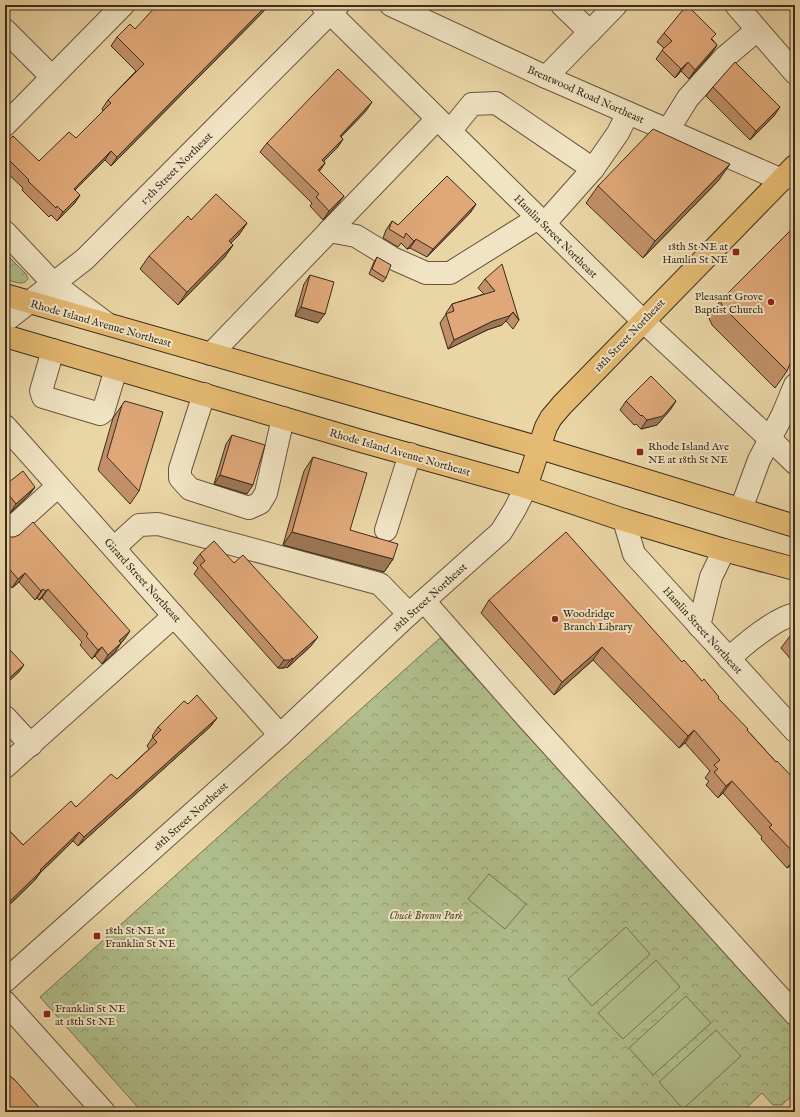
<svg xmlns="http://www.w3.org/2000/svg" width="800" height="1117" font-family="'IM FELL English',serif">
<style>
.park{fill:url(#park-crowns);stroke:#767554}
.garden{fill:#b0be8b;stroke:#767554}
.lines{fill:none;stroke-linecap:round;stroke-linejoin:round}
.minor-casing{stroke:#68563f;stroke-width:24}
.major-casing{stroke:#3c2c1d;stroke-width:24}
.minor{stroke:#f1e4c4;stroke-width:22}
.major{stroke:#e5ba72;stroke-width:22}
.wall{fill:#c19068;stroke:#3c2c1d}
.shaded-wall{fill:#9d7655;stroke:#3c2c1d}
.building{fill:#e0a879;stroke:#3c2c1d}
.poi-dot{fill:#8f2418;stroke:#f1e4c4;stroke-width:1.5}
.labels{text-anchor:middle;stroke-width:4;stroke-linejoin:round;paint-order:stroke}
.street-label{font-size:11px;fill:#3c2c1d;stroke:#f1e4c4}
.poi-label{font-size:11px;fill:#3c2c1d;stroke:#f1e4c4;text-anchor:start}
.park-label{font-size:11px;font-style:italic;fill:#534933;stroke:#f1e4c4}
</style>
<defs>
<pattern id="park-crowns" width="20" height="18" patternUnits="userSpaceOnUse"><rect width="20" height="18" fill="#b0be8b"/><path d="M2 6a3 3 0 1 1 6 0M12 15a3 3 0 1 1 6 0" fill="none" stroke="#909b71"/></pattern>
</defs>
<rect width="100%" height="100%" fill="#ead5a5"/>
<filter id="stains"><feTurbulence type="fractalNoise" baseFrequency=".005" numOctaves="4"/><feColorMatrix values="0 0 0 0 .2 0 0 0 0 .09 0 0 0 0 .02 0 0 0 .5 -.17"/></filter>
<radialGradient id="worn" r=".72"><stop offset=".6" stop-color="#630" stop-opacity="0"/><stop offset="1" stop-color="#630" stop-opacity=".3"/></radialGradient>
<g class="park">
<path d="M5,253L26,274L28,279C23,287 13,281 5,279Z"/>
<path d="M440,638L795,1030V1093L782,1105H773L762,1093L742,1112H142L40,997Z"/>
</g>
<g class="garden">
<path d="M489,874L526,904L505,929L468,899Z"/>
<path d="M626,927L650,954L592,1006L568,979Z"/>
<path d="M656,960L680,987L623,1039L598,1013Z"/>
<path d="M686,996L711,1023L653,1075L629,1048Z"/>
<path d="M716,1030L741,1056L683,1109L659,1082Z"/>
</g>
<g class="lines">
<g class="minor-casing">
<g id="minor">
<path d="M322,5L643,321L770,439L795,463"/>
<path d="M391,5L546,77L782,180"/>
<path d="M562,5L590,32"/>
<path d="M736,5L795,73"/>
<path d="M5,30L52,77"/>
<path d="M546,77L616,5"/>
<path d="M5,125L123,5"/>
<path d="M668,130L688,98L724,58L757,30"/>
<path d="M450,131L472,104L496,103L593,169"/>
<path d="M544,224L593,169L618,133L628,113"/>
<path d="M329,231L356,236L392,258L426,273H450L538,218"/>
<path d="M5,232L54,284L106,323"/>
<path d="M5,321L85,259L338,5"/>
<path d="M53,350L41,391L43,397L100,414L103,412L116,369"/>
<path d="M211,354L437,119"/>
<path d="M204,394L180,469V478L190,489L249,508L260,503L266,493L283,418"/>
<path d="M5,426L280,735"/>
<path d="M741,509L759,460L783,414L795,385"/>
<path d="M624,520L634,554L795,731"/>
<path d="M386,530L410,454"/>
<path d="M5,534L58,486"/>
<path d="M114,548L139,525L158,524L380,584L409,614"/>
<path d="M424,601L528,719L795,1014"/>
<path d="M699,626L711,577L724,550"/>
<path d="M729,659C743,645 776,618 795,614"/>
<path d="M5,717L31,745"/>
<path d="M5,767L174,616"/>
<path d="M5,981L280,735L409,614L501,532L515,509L526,487"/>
<path d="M5,1002L104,1112"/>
</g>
</g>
<g class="major-casing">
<g id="major">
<path d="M5,295L540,448L795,526"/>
<path d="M5,336L361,441L526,487L624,520L724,550L795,569"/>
<path d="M526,487L546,427L551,418L562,405L795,166"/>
</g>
</g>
<use href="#minor" class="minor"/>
<use href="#major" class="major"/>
</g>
<g class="wall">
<path d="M264,11L111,166L105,160L75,190L80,195L74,204L57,221L51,215L49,217L22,190L23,188L5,171V144L39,161L76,138L103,111L102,109L108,100L136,71L111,46L117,37L135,29Z"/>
<path d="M664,33L712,39L717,45L711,54L689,79L681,71L675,78L656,59L664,48L657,42Z"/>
<path d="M713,87L774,116L750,140L706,96Z"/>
<path d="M366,111L341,137L343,139L337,148L324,161L325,163L319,171L344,196L337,205L323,220L310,206L312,203L260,152L267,143Z"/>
<path d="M719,180L643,258L586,203L598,186Z"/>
<path d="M476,204L470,213L427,257L410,248L407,249L401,243L398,247L383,238L386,230L392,221L398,225Z"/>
<path d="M191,220L247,223L238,236L231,243L233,245L224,258L178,305L140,269L149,256Z"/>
<path d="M377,257L386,278L383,282L369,274L374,262Z"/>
<path d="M310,275L318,323L295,316L304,284Z"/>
<path d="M485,279L519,320L513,329L506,321L502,325L487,330L448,349L440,323L446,314V313L452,304L484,294L478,288Z"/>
<path d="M720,301L787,371L775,388L712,325L709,318Z"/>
<path d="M125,401L139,491L130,504L98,470L113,418Z"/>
<path d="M626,401H676L670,410L657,425L641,429L636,424L634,425L620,410Z"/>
<path d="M232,435L247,494L214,484L226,444Z"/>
<path d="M313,457L350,530L393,559L384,572L283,545L304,471Z"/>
<path d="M5,485L35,487L29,495L10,513L5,507Z"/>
<path d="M5,542L124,640L121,643L115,652L102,664L95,656L92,659L80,645L82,642L42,598L39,600L37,598L35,600L19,582L12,588L5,580Z"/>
<path d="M200,554L311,646L287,668L286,667L284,668H278L194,574L198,568L193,563Z"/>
<path d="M489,600L682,662L718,698L795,783V872L790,866L787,868L761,839L762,837L723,793L718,798L706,785L709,781L705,778L710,771L685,743L679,748L593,660L554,695L481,613Z"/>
<path d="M795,635V664L781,648L790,636Z"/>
<path d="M188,704L217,718L210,727L78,846L73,841L40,873L35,880L5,909V826L23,845L117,779L149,749L147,746L153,737L152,736L158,727Z"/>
</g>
<g class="shaded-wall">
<path d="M267,5H268L264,11L111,166L117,157Z"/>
<path d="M717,45L711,54L689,79L695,70Z"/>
<path d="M688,62L681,71L675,78L681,69Z"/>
<path d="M372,102L366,111L333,145L340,136Z"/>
<path d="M780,107L774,116L750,140L756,131Z"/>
<path d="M343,139L337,148L316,169L322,160Z"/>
<path d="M111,151L105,160L68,197L75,188Z"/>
<path d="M325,163L319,172L318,170Z"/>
<path d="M730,164L719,180L643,258L655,241Z"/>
<path d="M80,195L74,204L57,221L63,212Z"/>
<path d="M344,196L337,205L323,220L329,211Z"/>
<path d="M476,204L470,213L427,257L433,249Z"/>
<path d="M247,223L238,236L220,254L229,241Z"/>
<path d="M416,239L410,248L407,249L414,241Z"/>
<path d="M233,245L224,258L178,305L187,292Z"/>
<path d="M301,307L325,314L318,323L295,316Z"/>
<path d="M513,312L506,321L502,325L487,330L448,349L454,340L493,321Z"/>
<path d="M676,401L670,410L657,425L641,429L647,420Z"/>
<path d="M220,475L253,485L247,494L214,484Z"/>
<path d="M35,487L29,495L10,513L16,504Z"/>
<path d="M292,532L393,559L384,572L283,545Z"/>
<path d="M25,573L19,582L12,588L18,579Z"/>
<path d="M43,589L37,598L35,600L41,591Z"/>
<path d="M48,589L42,598L39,600L46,591Z"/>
<path d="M130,631L124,640L113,650L119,641Z"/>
<path d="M318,637L311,646L287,668L293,659Z"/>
<path d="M121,643L115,652L102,664L108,655Z"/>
<path d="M102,647L95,656L92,659L98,650Z"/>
<path d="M602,647L593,660L554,695L562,682Z"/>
<path d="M292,658L284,668H278L284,660Z"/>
<path d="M24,665L19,672L5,685V682Z"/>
<path d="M217,718L210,727L78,846L84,837Z"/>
<path d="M694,730L685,743L679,748L688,736Z"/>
<path d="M732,781L723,793L718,798L726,786Z"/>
<path d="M79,832L73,841L40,873L35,880L5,909V906L40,870Z"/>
<path d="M795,858V859L790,866L787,868Z"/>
</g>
<g class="building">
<path d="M157,5H267L117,157L111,151L75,188L74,189L80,195L63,212L57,206L56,208L28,181L29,180L5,156V144L13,136L39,161L69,132L76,138L111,103L108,100L144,64L117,37L130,24L135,29Z"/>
<path d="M687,5L716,34L711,39L717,45L695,70L688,62L681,69L662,50L672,41L664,33Z"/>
<path d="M735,62L780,107L756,131L713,87Z"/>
<path d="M338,69L372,102L340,136L343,139L322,160L325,163L318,170L344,196L329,211L316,197L319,194L267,143Z"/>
<path d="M5,94L8,97L5,100Z"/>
<path d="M653,129L730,164L655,241L598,186Z"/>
<path d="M447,176L476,204L433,249L416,239L414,241L406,233L404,238L389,229L392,221L398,225Z"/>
<path d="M216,194L247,223L229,241L233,245L187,292L149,256L188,216L191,220Z"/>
<path d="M795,226V352L787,371L724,308L720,301Z"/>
<path d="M377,257L391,265L386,278L372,269Z"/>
<path d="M502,264L519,320L513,312L509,316L493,321L454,340L446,314L454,311L452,304L495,291L485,279Z"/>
<path d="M310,275L334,282L325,314L301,307Z"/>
<path d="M651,376L676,401L663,416L647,420L642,415L641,416L626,401Z"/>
<path d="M125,401L163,412L139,491L107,457L122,405Z"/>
<path d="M232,435L265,445L253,485L220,475Z"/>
<path d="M313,457L367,473L350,530L398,544L393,559L292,532Z"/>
<path d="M23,471L35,487L16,504L5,490V485Z"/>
<path d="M33,522L130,631L119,641L121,643L108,655L102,647L98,650L86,636L88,634L48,589L46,591L43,589L41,591L25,573L18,579L5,564V542L10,537H14L19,535Z"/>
<path d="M566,532L682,662L684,660L702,681L704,679L719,697L718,698L748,729L747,730L776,762L777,761L795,780L794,781L795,783V854L769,827L772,825L732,781L726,786L714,772L718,769L714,765L720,760L694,730L688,736L602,647L562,682L489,600Z"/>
<path d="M214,541L234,563L243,555L318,637L293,659L292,658L291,660H284L200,565L205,561L200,554Z"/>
<path d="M795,635V641L790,636Z"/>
<path d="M5,648L8,651L10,650L24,665L5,682Z"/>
<path d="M197,695L217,718L84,837L79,832L40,870L41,871L5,906V826L23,845L71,801L76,807L111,774L117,779L157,742L153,738L161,730L158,727L184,701L188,704Z"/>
<path d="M5,1068L8,1072L6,1073L15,1080L43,1112H5Z"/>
</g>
<g class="poi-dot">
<rect x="732" y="248" width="8" height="8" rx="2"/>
<circle cx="771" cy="302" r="4"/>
<rect x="636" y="448" width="8" height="8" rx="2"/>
<circle cx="555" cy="619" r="4"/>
<rect x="93" y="932" width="8" height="8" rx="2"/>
<rect x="43" y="1010" width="8" height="8" rx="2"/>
</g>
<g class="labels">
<g class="street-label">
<text transform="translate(586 94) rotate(24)" y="4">Brentwood Road Northeast</text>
<text transform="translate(176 168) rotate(-45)" y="4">17th Street Northeast</text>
<text transform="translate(556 236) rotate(45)" y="4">Hamlin Street Northeast</text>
<text transform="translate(101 323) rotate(16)" y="4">Rhode Island Avenue Northeast</text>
<text transform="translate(629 335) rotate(-46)" y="4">18th Street Northeast</text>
<text transform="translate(400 452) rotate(16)" y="4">Rhode Island Avenue Northeast</text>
<text transform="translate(143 580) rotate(48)" y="4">Girard Street Northeast</text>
<text transform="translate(429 597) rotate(-42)" y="4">18th Street Northeast</text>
<text transform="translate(703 630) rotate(48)" y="4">Hamlin Street Northeast</text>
<text transform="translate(190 816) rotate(-42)" y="4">18th Street Northeast</text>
</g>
<g class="poi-label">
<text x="728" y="250" text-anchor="end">18th St NE at<tspan x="728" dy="13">Hamlin St NE</tspan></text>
<text x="763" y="300" text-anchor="end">Pleasant Grove<tspan x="763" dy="13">Baptist Church</tspan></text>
<text x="648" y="450">Rhode Island Ave<tspan x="648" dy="13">NE at 18th St NE</tspan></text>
<text x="563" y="617">Woodridge<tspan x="563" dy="13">Branch Library</tspan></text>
<text x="105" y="934">18th St NE at<tspan x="105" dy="13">Franklin St NE</tspan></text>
<text x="55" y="1012">Franklin St NE<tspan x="55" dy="13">at 18th St NE</tspan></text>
</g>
<g class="park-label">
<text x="426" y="919">Chuck Brown Park</text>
</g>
</g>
<rect width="800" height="1117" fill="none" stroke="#ead5a5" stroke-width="20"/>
<rect x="6" y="6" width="788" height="1105" fill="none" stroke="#3c2c1d" stroke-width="2"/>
<rect x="10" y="10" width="780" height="1097" fill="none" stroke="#3c2c1d"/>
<rect width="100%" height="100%" filter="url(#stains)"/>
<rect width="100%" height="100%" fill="url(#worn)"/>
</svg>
